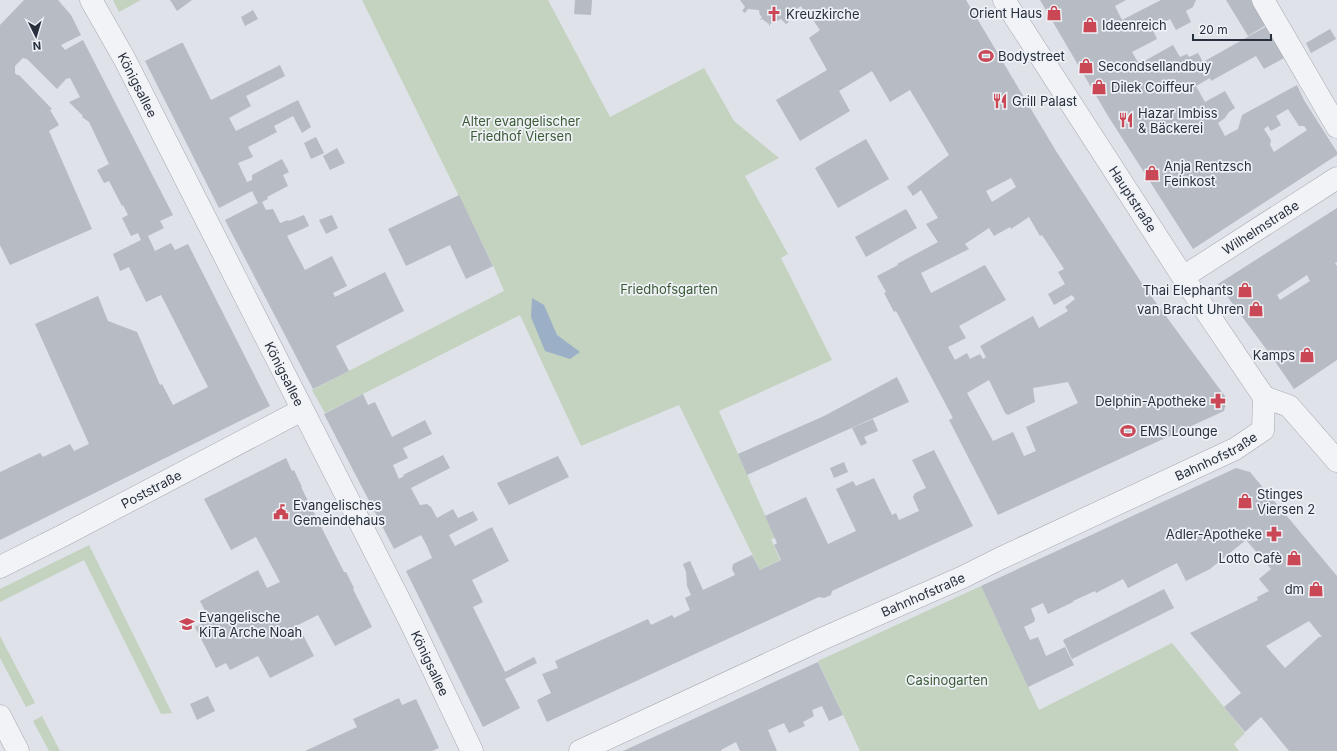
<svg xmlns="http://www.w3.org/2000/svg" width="1337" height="751" font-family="Inter,sans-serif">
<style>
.green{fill:#c4d2c0}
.water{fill:#9bafc7}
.building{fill:#b6bbc4;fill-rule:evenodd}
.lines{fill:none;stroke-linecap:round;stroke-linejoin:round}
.street-casing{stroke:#a4a9b2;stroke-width:23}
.street{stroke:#f2f3f6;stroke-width:22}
.labels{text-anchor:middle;stroke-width:3.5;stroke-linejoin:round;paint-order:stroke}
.poi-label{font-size:13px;fill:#28303e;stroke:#eef1f5;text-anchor:start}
.street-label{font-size:13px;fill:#28303e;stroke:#eef1f5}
.park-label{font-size:13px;fill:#3c5a36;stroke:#eef1f5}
</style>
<rect width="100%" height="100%" fill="#dfe2e8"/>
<g class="green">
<path d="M113,0H141L119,12Z"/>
<path d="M362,0H548L610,117L704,68L734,121L779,158L745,176L788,254L781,258L832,360L719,411L775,538L771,539L780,560L760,570L679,405L581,446L520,315L325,413L312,390L504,291L493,265Z"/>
<path d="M89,545L172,713L161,714L84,560L0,602V589Z"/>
<path d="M981,586L1039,710L1172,643L1245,733L1234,744L1239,751H860L818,661Z"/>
<path d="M0,636L35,703L26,707L0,658Z"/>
<path d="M42,716L60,751H49L33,721Z"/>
</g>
<path class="water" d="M532,298L544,305L557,335L580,352L570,359L545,351L531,317Z"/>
<g class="building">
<path d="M24,0H58L71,15L81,35L61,45L65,50L83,40L173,215L160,221L164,228L148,236L155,251L171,243L175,250L188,244L270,406L0,540V472L40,453L43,457L70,444L74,451L89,444L35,324L98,296L108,321L137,332L160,385L162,384L173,405L208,387L161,295L146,302L129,267L120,271L113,254L141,240L138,233L131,236L122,218L128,215L123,205L122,206L109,181L104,183L97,170L109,164L89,122L82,117L83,116L69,102L80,97L70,78L66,79L57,89L27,59L23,58L15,66V73L17,75H19L52,109L50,110L59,125L49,131L92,229L10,265L0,245V25Z"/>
<path d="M170,0H192L177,11Z"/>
<path d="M575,0H592L591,15L574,14Z"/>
<path d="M740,0H966L1056,151L1128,262L1143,285L1227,399L1224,411L998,515L949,420L953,418L896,311L894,312L884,293L886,292L877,276L898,265L897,264L938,242L926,224L938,218L921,190L913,196L907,187L949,155L910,90L890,102L872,71L839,91L850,111L800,141L776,100L827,70L809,38L820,30L806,10L804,11L801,6L785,17L789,22L786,24L781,19L770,24V26H769V24L762,19L760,20V19L762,18L761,15L760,16L759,10L748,9L745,13L742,11L745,7ZM1011,178L1016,187L992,202L986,191ZM1029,217L1040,236L1042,235L1064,269L1058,272L1065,284L1048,294L1054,305L1072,295L1075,299L1065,307L1068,311L1039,328L1033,316L980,346L986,357L983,359L980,354L970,359L967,353L955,360L948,347L966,338L959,326L1006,300L985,265L931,293L921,273L969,249L965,244L989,228L994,236L1010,227L1011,229ZM989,380L1005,413L1008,415L1035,402L1033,388L1068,382L1078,403L1026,427L1036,451L1024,456L1013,432L993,441L967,393ZM1140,399L1143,406L1135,409L1132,403Z"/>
<path d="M1040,0H1126L1115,6L1122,20L1161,0H1196L1193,7L1186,11L1191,22L1176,30L1170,19L1152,28L1157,39L1132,52L1139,64L1173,45L1180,57L1187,54L1189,57L1198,53L1203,62L1267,26L1284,58L1264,69L1256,56L1211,81L1210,78L1196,86L1205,102L1225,91L1235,108L1229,112L1225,118L1218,123L1225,136L1238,129L1242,115L1297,85L1304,100L1337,152V155L1193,249L1108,116ZM1288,109L1299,126H1304L1307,130L1274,152L1270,145L1271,140L1264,129L1268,126L1271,131L1281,125L1276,116Z"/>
<path d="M1226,0H1251L1266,25L1248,36Z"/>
<path d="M253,10L258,19L245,26L241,17Z"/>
<path d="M1330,29L1336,39L1311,53L1306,43Z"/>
<path d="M181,43H183L211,100L280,65L285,76L246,96L251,106L229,118L236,131L298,100L311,127L302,133L293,116L274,126L277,132L248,147L253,157L238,163L247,182L252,180V175L282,159L289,172L283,175L288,186L267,197L268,199L262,202L266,210L273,209L280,223L288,220L289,221L304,215L309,226L287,236L305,270L332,256L347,286L333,293L335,297L385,272L404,311L336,346L349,371L313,389L225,220L258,203L252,191L219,208L145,61Z"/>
<path d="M316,137L324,153L311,159L304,143Z"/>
<path d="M866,139L889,179L838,208L815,168Z"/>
<path d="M337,148L345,163L330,170L323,156Z"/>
<path d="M459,195L493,266L466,279L450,245L406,266L388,229Z"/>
<path d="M1337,208V262L1335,263L1337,266V360L1294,389L1272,357L1218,284ZM1307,275L1310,281L1280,300L1277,295Z"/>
<path d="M906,209L917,228L866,257L855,237Z"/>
<path d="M332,215L338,228L326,234L319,220Z"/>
<path d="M897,377L909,402L747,475L738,454L824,416Z"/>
<path d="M363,394L368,405L375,402L392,437L425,420L432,434L403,448L408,458L393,465L399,479L404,476L403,475L443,455L450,468L411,488L420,505L427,504L431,507L437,518L453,509L458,518L473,511L478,520L449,535L455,546L492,527L509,561L472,580L483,602L473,607L505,672L534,657L537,663L505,679L520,708L483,727L406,571L432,558L427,546L421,535L394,549L324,414Z"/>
<path d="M873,419L878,431L864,437L867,443L861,446L852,428Z"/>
<path d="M934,450L973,526L847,584L832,591L831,595L824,598L819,597L547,722L537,700L551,693L542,674L558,668L555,661L648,619L651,625L672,615L674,618L690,610L685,598L691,595L687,586L686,572L683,564L690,561L703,590L735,575L732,569L733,564L752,555L760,570L781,560L774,545L777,543L765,516L806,497L828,544L856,531L836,489L853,481L856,486L874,478L892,515L896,513L899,520L919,511L913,497L915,493L926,488L912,460Z"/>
<path d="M558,456L569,477L509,505L497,483Z"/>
<path d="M286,458L292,471L294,470L302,487H301L344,572H346L354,588L353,589L372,627L335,646L318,615L286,631L291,641L303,635L314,656L270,678L258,656L230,670L226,663L216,668L195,627L210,620L200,601L258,570L267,588L280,582L256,537L231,550L204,499Z"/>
<path d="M844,462L848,472L834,478L830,468Z"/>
<path d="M1236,468L1250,472L1337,576V751H1289L1261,717L1245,732L1224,707L1241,693L1190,633L1258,600L1257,597L1269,591L1259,579L1271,569L1246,540L1210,569L1186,581L1177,563L1128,588L1123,579L1096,593L1095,591L1073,601V602L1048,614L1043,603L1032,608L1031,609L1035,619L1034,622L1024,627L1030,640L1038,637L1046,656L1065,647L1074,665L1028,687L981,586ZM1309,621L1322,637H1319L1285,668L1266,646Z"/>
<path d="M1164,589L1174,608L1072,659L1063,640Z"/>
<path d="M818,662L843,715L829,721L822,706L812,710L814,716L803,722L805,726L789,733L784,723L768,730L777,751H740L736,742L721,750V751H623Z"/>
<path d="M208,696L215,711L197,720L190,704Z"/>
<path d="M399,698L402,705L416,699L439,748L432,751H305L357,727L353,719Z"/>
</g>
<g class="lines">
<g class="street-casing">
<g id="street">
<path id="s1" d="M91,0L124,58L411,623L472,751"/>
<path d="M1263,0L1337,127"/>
<path id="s2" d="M1183,277L1337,178"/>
<path d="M1264,397L1289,406L1337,461"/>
<path id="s3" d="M0,567L64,535L302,410"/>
<path d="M0,716L18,751"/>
<path id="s4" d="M580,751L824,638L963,577L1001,558L1235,449L1263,430L1264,397L1183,277L1004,0"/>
</g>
</g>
<use href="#street" class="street"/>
</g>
<defs>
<g id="shop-bare" transform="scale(1.2)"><path d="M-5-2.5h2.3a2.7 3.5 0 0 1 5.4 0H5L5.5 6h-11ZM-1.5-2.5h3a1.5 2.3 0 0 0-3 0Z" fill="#ca4756" stroke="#eef1f5" stroke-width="2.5" paint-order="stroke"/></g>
<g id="church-bare" transform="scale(1.2)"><path d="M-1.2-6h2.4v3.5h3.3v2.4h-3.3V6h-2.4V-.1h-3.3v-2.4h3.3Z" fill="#ca4756" stroke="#eef1f5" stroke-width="2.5" paint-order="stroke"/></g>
<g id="stadium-bare" transform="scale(1.2)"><path d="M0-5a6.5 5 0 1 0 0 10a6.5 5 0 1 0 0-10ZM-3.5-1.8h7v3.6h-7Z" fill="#ca4756" stroke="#eef1f5" stroke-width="2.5" paint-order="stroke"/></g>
<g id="restaurant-bare" transform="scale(1.2)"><path d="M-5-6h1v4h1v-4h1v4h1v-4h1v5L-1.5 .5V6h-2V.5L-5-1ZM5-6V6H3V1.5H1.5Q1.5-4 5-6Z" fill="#ca4756" stroke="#eef1f5" stroke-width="2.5" paint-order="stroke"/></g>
<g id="pharmacy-bare" transform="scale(1.2)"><path d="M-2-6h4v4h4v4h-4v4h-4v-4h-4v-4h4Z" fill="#ca4756" stroke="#eef1f5" stroke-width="2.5" paint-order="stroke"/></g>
<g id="civic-bare" transform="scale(1.2)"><path d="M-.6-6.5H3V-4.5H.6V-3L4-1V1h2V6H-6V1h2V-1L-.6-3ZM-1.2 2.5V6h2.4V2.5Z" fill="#ca4756" stroke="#eef1f5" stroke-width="2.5" paint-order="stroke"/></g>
<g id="school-bare" transform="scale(1.2)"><path d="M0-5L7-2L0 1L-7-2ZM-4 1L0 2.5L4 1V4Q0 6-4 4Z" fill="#ca4756" stroke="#eef1f5" stroke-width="2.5" paint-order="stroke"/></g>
</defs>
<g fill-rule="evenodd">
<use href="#shop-bare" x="1054" y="13"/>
<use href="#church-bare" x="774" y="14"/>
<use href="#shop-bare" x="1090" y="25"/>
<use href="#stadium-bare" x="986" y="56"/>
<use href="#shop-bare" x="1086" y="66"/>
<use href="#shop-bare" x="1099" y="87"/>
<use href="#restaurant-bare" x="1000" y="101"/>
<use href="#restaurant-bare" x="1126" y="120"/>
<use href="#shop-bare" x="1152" y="173"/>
<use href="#shop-bare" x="1245" y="290"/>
<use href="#shop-bare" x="1256" y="309"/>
<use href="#shop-bare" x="1307" y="355"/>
<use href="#pharmacy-bare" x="1218" y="401"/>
<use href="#stadium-bare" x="1128" y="431"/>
<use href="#shop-bare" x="1245" y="501"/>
<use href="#civic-bare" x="281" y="512"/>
<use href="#pharmacy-bare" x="1274" y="534"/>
<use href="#shop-bare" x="1294" y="558"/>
<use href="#shop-bare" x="1316" y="589"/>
<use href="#school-bare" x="187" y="624"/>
</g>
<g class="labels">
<g class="poi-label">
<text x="1042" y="18" text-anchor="end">Orient Haus</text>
<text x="786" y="19">Kreuzkirche</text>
<text x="1102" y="30">Ideenreich</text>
<text x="998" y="61">Bodystreet</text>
<text x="1098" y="71">Secondsellandbuy</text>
<text x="1111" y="92">Dilek Coiffeur</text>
<text x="1012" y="106">Grill Palast</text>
<text x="1138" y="118">Hazar Imbiss<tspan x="1138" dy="15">&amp; Bäckerei</tspan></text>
<text x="1164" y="171">Anja Rentzsch<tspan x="1164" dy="15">Feinkost</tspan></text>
<text x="1233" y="295" text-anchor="end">Thai Elephants</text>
<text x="1244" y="314" text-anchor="end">van Bracht Uhren</text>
<text x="1295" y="360" text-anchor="end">Kamps</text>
<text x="1206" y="406" text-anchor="end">Delphin-Apotheke</text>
<text x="1140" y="436">EMS Lounge</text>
<text x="1257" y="499">Stinges<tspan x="1257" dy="15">Viersen 2</tspan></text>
<text x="293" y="510">Evangelisches<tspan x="293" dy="15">Gemeindehaus</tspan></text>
<text x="1262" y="539" text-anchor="end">Adler-Apotheke</text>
<text x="1282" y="563" text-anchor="end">Lotto Cafè</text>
<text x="1304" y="594" text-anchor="end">dm</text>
<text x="199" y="622">Evangelische<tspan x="199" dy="15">KiTa Arche Noah</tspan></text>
</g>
<g class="street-label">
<text dy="5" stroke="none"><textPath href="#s1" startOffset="97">Königsallee</textPath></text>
<text transform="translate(1133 199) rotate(57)" y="5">Hauptstraße</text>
<text dy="5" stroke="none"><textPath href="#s2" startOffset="92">Wilhelmstraße</textPath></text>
<text dy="5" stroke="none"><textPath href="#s1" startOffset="421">Königsallee</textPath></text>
<text dy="5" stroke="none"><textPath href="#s4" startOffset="701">Bahnhofstraße</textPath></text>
<text dy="5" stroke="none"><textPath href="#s3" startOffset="170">Poststraße</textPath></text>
<text dy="5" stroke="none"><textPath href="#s4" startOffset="377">Bahnhofstraße</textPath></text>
<text dy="5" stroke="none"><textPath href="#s1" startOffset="745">Königsallee</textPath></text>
</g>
<g class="park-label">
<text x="521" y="126">Alter evangelischer<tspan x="521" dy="15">Friedhof Viersen</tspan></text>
<text x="669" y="294">Friedhofsgarten</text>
<text x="947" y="685">Casinogarten</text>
</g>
</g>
<g transform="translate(36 36) rotate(175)" stroke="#eef1f5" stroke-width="3" paint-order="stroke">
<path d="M0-3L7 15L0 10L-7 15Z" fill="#28303e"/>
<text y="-6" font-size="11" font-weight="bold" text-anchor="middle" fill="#28303e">N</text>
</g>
<path d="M1193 34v6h78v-6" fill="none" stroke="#28303e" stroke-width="2"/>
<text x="1199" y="34" font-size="12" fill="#28303e" stroke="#eef1f5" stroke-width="3" paint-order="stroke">20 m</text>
</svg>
